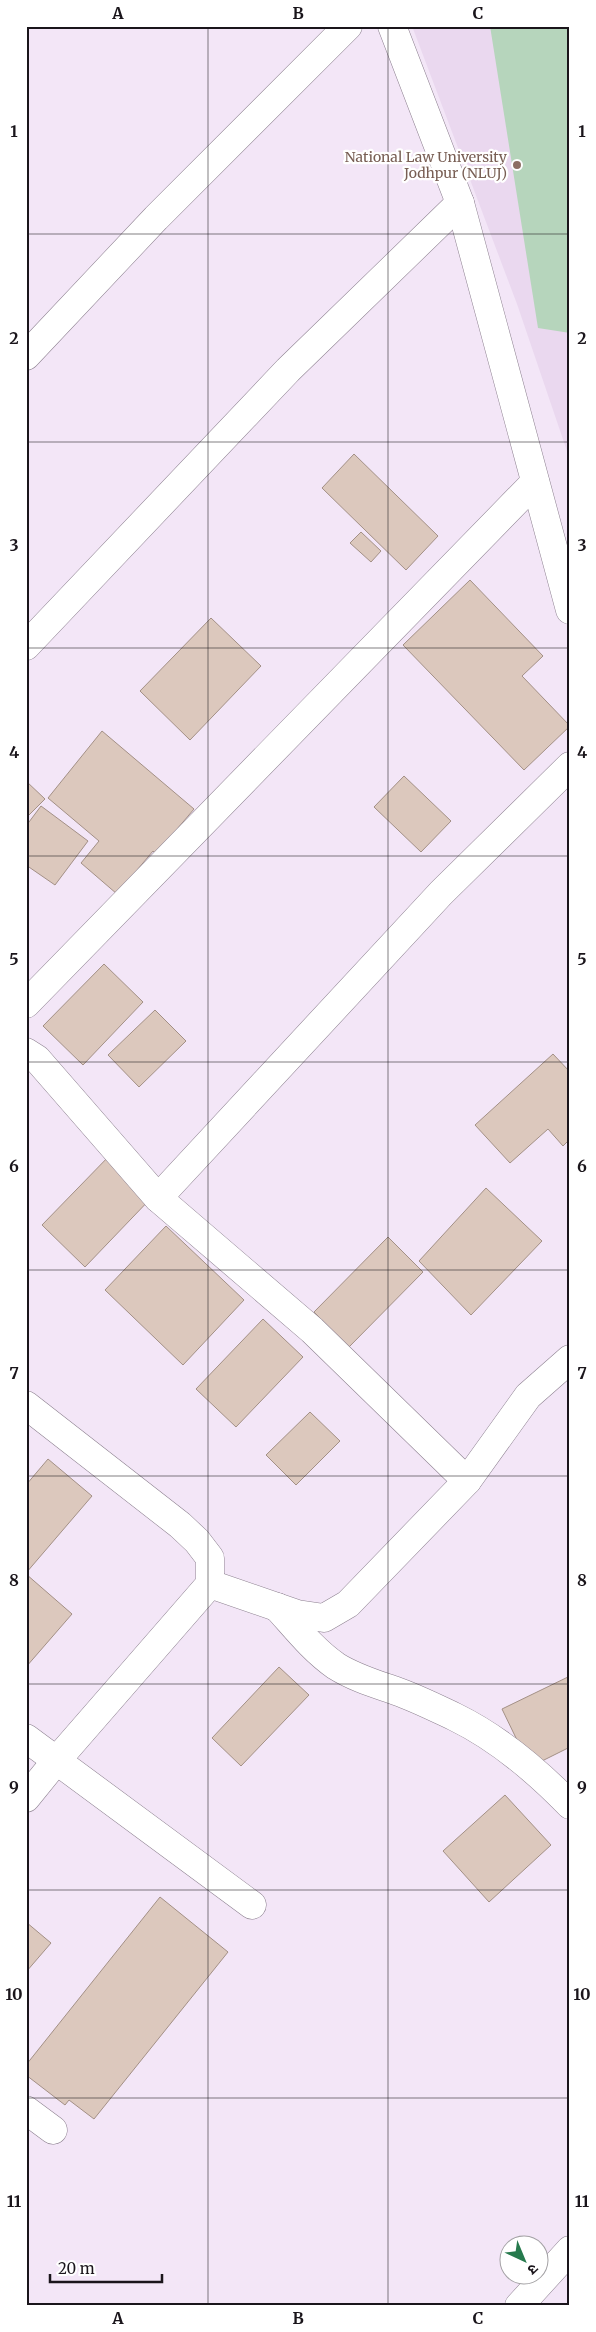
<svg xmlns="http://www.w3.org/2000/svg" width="596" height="2332" font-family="Merriweather,'Noto Sans Devanagari',serif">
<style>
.built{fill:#ead8ef}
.grass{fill:#b6d5bc}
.building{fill:#dcc8bd;stroke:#a39086}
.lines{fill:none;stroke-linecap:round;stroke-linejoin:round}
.street-casing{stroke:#8d8190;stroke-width:29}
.street{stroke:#fff;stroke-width:28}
.grid{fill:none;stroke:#1a151b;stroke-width:1;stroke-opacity:0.55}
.education-dot{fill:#8d6e63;stroke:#fff;stroke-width:2}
.labels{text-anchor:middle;stroke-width:4.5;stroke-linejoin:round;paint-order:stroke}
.education-label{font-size:14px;fill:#785e54;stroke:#fff;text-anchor:end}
.neatline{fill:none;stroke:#1a151b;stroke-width:2}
.grid-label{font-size:16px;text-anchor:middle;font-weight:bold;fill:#1a151b}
</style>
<rect width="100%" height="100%" fill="#f3e6f7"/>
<path class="built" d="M412,26H570V460L517,304Z"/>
<path class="grass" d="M490,26H570V333L538,328Z"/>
<g class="building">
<path d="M354,454L438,536L406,570L322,488Z"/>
<path d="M361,532L381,551L371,562L350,543Z"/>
<path d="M470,580L543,656L522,676L570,726L524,770L403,645Z"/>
<path d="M211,618L261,666L190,740L140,691Z"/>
<path d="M102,731L194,809L156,854L153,851L117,894L81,863L99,841L48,798Z"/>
<path d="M404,776L451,821L421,852L374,807Z"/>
<path d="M26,781L45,799L26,818Z"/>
<path d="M41,806L88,841L55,885L26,865V826Z"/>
<path d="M104,964L143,1002L83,1065L43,1026Z"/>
<path d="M155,1010L186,1041L139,1087L108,1055Z"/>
<path d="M553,1054L570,1072V1139L563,1146L548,1129L510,1163L475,1125Z"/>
<path d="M112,1153L155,1194L85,1267L42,1225Z"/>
<path d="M486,1188L542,1241L471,1315L419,1261Z"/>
<path d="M166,1226L244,1300L183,1365L105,1290Z"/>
<path d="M388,1237L423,1272L349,1347L314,1312Z"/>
<path d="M263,1319L303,1357L236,1427L196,1389Z"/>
<path d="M310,1412L340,1441L296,1485L266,1455Z"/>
<path d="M48,1459L92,1496L26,1573V1485Z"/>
<path d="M26,1574L72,1614L26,1667Z"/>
<path d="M279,1667L309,1695L241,1766L212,1738Z"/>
<path d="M570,1676V1747L530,1767L502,1709Z"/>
<path d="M505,1795L551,1845L489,1902L443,1851Z"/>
<path d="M160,1897L228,1952L94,2119L69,2100L65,2105L26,2075V2065Z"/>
<path d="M26,1922L51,1943L26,1972Z"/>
</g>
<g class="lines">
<g class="street-casing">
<g id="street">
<path d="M392,26L460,203L570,610"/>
<path d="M26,356L156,218L348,26"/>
<path d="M26,646L288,370L460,203"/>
<path d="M26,1004L535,482"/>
<path d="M26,1052L37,1059L158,1198L312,1330L467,1481"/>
<path d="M158,1198L441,893L570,766"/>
<path d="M26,1405L180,1525L197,1541L210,1558V1584L56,1761L26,1798"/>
<path d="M210,1584L297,1614L324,1618L348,1604L467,1481L528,1396L570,1359"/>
<path d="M277,1607C296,1628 313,1650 336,1666C355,1678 376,1684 396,1691C416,1698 436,1708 455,1717C498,1738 537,1771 570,1805"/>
<path d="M26,1738L252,1905"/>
<path d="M26,2110L53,2130"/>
<path d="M519,2306L570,2250"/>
</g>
</g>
<use href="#street" class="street"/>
</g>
<path class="grid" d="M208,26V2306M388,26V2306M26,234H570M26,442H570M26,648H570M26,856H570M26,1062H570M26,1270H570M26,1476H570M26,1684H570M26,1890H570M26,2098H570"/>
<circle class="education-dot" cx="517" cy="165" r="5"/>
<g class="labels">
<g class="education-label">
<text x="507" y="162">National Law University<tspan x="507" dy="16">Jodhpur (NLUJ)</tspan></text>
</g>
</g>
<rect width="596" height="2332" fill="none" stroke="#ffffff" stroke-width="55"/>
<g transform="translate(524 2260) rotate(136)"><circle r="24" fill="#ffffff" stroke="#a3a1a4"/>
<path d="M0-4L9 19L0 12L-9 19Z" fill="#267a4d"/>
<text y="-8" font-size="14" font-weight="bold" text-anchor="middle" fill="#1a151b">उ</text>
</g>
<path d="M50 2274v8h112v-8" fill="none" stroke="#1a151b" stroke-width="2.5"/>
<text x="58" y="2274" font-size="15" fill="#1a151b" stroke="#ffffff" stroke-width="4" paint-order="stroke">20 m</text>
<rect x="28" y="28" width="540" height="2276" class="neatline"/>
<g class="grid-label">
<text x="118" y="19">A</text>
<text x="298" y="19">B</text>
<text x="478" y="19">C</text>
<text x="14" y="137">1</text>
<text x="582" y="137">1</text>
<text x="14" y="344">2</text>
<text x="582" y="344">2</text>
<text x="14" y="551">3</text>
<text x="582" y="551">3</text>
<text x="14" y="758">4</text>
<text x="582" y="758">4</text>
<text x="14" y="965">5</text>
<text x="582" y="965">5</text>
<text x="14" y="1172">6</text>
<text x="582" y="1172">6</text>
<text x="14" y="1379">7</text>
<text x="582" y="1379">7</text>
<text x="14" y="1586">8</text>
<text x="582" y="1586">8</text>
<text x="14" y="1793">9</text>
<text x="582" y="1793">9</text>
<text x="14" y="2000">10</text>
<text x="582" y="2000">10</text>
<text x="14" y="2207">11</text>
<text x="582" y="2207">11</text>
<text x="118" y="2324">A</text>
<text x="298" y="2324">B</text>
<text x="478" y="2324">C</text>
</g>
</svg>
